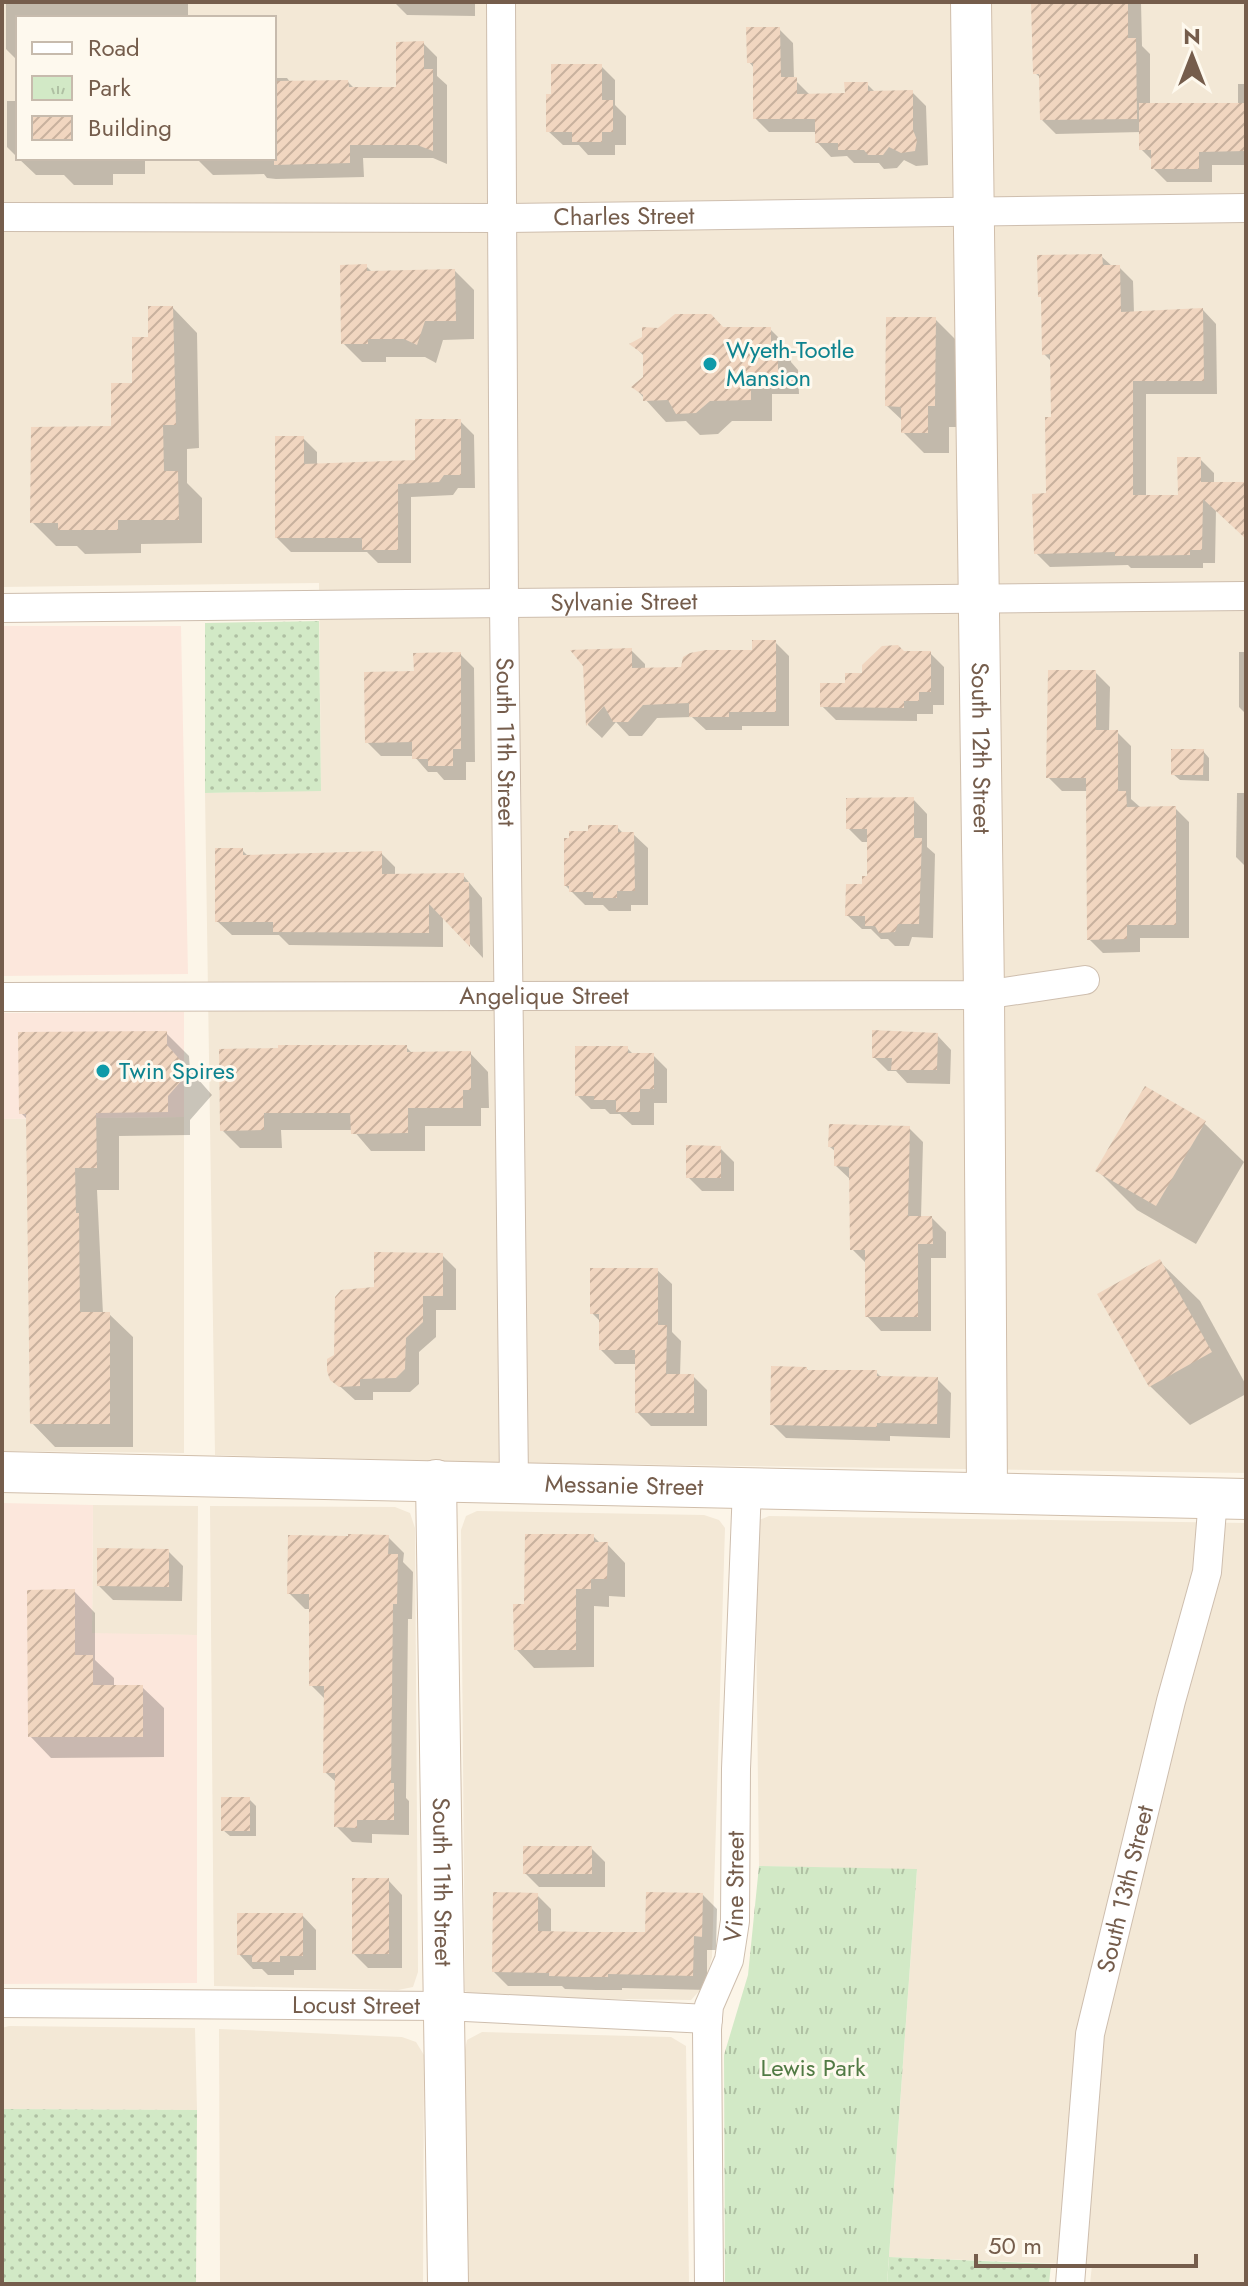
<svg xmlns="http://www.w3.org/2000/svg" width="1248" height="2286" font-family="Jost,sans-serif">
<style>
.residential{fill:#f3e8d6;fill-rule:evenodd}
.commercial{fill:#fce7dc}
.grass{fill:url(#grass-dots)}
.park{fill:url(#park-tufts)}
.shadow{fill:#0003}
.building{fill:url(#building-hatch)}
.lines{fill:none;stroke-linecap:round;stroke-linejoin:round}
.street-casing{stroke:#cebeae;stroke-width:30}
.secondary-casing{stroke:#d0beab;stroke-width:42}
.street{stroke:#fff;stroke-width:28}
.secondary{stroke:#fff;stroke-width:40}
.culture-dot{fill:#0f9aa8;stroke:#fef9ee;stroke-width:3}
.labels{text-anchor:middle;stroke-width:6;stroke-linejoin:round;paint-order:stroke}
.street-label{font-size:24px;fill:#755d4c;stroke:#fef9ee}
.culture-label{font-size:24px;fill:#0d838f;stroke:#fef9ee;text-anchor:start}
.park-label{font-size:24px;fill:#517a44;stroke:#fef9ee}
</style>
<defs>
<pattern id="grass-dots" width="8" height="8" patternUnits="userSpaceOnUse" patternTransform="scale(2)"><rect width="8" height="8" fill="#d2e9c6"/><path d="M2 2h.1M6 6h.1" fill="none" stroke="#afc0a3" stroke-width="1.8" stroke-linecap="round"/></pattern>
<pattern id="park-tufts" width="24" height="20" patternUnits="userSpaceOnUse" patternTransform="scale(2)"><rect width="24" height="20" fill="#d2e9c6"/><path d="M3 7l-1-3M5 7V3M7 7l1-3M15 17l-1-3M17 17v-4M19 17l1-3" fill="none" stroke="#afc0a3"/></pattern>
<pattern id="building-hatch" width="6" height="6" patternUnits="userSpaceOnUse" patternTransform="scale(2)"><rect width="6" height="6" fill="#f1d6c0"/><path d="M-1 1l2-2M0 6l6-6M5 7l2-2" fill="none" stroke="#c8b19e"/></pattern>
</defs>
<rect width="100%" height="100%" fill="#fcf5e8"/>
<g class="residential">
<path d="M2,2H1246V1473L461,1462L215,1455L205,793L321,790L319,583L2,587ZM18,18H274V158H18Z"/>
<path d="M184,1117V1453L2,1451V1119Z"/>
<path d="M93,1505L198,1506L197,1635L92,1634Z"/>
<path d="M210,1506L395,1507L410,1513L415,1528L418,1972L413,1987L398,1990L214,1986Z"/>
<path d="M477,1511L704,1515L719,1520L725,1528L712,1957L704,1986L691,2000L476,1997L465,1991L461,1530L466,1516Z"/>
<path d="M769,1516L1246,1523V2284H1090L1092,2265L889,2257L917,1870L759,1866L755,1534L757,1521Z"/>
<path d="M9,2026L195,2028L197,2110L2,2109V2028Z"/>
<path d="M219,2029L402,2037L416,2042L424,2055L423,2284H220Z"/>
<path d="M482,2032L671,2037L686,2046L689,2284H467L464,2054L467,2040Z"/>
</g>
<g class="commercial">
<path d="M2,626H181L188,974L2,976Z"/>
<path d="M184,1012V1117L2,1119V1013Z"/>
<path d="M2,1503L93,1505L92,1633L197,1635V1983L2,1984Z"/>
</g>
<g class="grass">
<path d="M319,621L321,791L205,793V623Z"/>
<path d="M2,2109L197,2110L196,2284H2Z"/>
<path d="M889,2257L1051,2264L1049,2284H887Z"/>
</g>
<path class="park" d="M759,1866L917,1869L887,2284H725L724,2055L748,1975Z"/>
<g class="shadow">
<path d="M6,2H188V18H18V61L6,49Z"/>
<path d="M394,2H475V16L407,15Z"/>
<path d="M1033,2H1141L1142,46L1150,54V105H1238V84H1246V165H1212V182H1167L1153,168V161L1141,149V132L1056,134L1042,120V79L1035,73Z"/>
<path d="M779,29L793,43L794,79L811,96L847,95L867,84L876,93L912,92L926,106L928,165L916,166L904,160L897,168L884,169L879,163H854L847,156L831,157L817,142V132H769L755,118V69L749,62Z"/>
<path d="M423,43L437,57V76L447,85V164L433,158H363L364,177L276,179L267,178L264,174L213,175L199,161V158H274V78H287L291,83L348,82L355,89H398Z"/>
<path d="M601,66L615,80V105L626,116V145H615V155H588L579,145H563L548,131Z"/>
<path d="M7,101H18V158L7,147Z"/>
<path d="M18,158H145V174H113V185H74L64,175H36Z"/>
<path d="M1101,256L1113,267H1119L1133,281L1134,313L1203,310L1216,324L1217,394H1146V497H1180L1200,459L1214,473V484H1246V537L1216,509L1215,563H1203V568H1131L1128,565L1050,567L1036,553L1048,495L1053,419L1052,362L1044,354L1043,299L1040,296Z"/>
<path d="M366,266L372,272L455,271L474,290V339L443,340L436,363L425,357H386V362H362L343,343Z"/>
<path d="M173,308L197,333L199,448L187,449V483L202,498V543L141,544V553L85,554L77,546H56L32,522L113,428L134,385L150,339Z"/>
<path d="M935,319L956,340V427H949V453H924L903,432V421L887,406Z"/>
<path d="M723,329H770L791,350V362L798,370L799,394H772V421H732L718,434L700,435L686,421L666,422L634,387L645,378V357L632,344Z"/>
<path d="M460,421L474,435L475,488H458L453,495L411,497V563H378L367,552H291L277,538L303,438L317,452V465L417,462Z"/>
<path d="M775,642L789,656V726H742V730H706L692,717L657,718L642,736H629L616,722L602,738L588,725L585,665L631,650L645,664V670L682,669L754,652Z"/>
<path d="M1239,652H1246V714L1239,707Z"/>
<path d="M904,653H930L944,667V705H933V714H917V721L836,720L822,706L847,685Z"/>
<path d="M460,654L474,668L475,762H466V780H444L437,772H428L414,756H381L367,742Z"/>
<path d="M1095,672L1110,687L1109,732H1117L1131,746V799L1140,807L1175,808L1189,822V938H1140V952L1103,953L1089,939L1088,791H1062L1048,777Z"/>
<path d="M1203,751L1209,758V781L1180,780L1173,774Z"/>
<path d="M1237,793H1246V867L1236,857Z"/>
<path d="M913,799L927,814V847L935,854L933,938L912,937L909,946H895L888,939H881L871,929H862L847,915L869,878V842H862L848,828Z"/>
<path d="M617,827L624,834H633L648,848V905H631V911H609L603,905H585L566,886L590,833Z"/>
<path d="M242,850L249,857L381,853L395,867V875H463L482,898L483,958L443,915V947L289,945L279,935H232L217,921Z"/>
<path d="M166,1033L189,1056L190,1070L212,1095L190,1120V1135L119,1136V1190H97L103,1314H109L133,1337V1447H55L32,1423L28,1120L21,1113Z"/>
<path d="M937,1035L951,1050L950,1084L907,1083L896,1071H888L874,1057Z"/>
<path d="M406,1047L413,1054L470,1053L488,1072L489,1108H481V1126H425V1151H371L353,1130H281L282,1148H240L222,1130Z"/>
<path d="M627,1048L634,1055H653L667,1069V1103H654V1125H632L620,1114H610L605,1109H591L577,1095Z"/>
<path d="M1204,1123L1244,1162L1196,1244L1137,1210L1098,1171Z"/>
<path d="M909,1128L923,1142L921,1218H932L946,1232V1258H931V1331H881L867,1316L866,1263L852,1249L851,1180L836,1166V1152L830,1147Z"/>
<path d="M720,1148L734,1162V1191H702L688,1177Z"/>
<path d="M442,1255L456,1269V1310H436V1337L419,1352V1384L410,1392H373V1400H355L332,1379L336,1356L376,1289Z"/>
<path d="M1160,1262L1200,1301L1246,1385V1394L1190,1425L1150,1386Z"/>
<path d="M657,1270L672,1284V1332L681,1341L680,1376H693L707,1390V1426H651L637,1412V1364H615L601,1350V1322L592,1313Z"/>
<path d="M807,1369L810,1372H876L882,1378L937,1379L951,1393L950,1438L890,1436V1441L786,1438L772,1424Z"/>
<path d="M593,1536L601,1544H607L625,1563V1597L609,1596V1607L594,1606V1667L534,1668L516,1649Z"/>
<path d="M388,1537L404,1553L403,1562L413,1572L412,1619H408L406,1798L409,1801V1835L372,1834V1843L352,1842L336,1826L337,1783L325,1772L326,1700L311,1685V1609H305L289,1593Z"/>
<path d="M168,1551L183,1566L182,1601L113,1600L99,1586Z"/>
<path d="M74,1591L95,1613V1660L114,1678V1687H142L164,1708V1757L51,1758L30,1736Z"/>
<path d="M249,1799L256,1806V1836H230L223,1830Z"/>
<path d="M591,1848L605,1862V1887H539L525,1873Z"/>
<path d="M388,1880L402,1895V1968H368L354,1954Z"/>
<path d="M537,1895L551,1909V1933L647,1934L703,1895L717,1909L716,1950H707V1990L622,1988V1990H596L565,1989L562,1986H508L494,1972Z"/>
<path d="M302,1915L316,1930V1970H294V1975H268L262,1969H253L239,1954Z"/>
</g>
<g class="building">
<path d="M1031,2H1128V38H1136L1137,119L1040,120L1039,74H1033Z"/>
<path d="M746,27H780L781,77H797V94L845,93L844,82H868V91L913,90V130L917,140L915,151L901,153L889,147L883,155H868L864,150H838V143H815V119H753V63H747Z"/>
<path d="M424,41V69H433V151L417,145H350V163L274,165V81L348,80L349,87H396V42Z"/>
<path d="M551,64H602V100H613V132H602V142H572V132H546V94H551Z"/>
<path d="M1139,103H1246V151L1199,152V169H1151V150H1139Z"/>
<path d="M1102,254L1103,265H1120L1121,312L1203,308L1204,381H1133V495H1178L1177,457H1201V482H1246V539L1203,499L1202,550H1190V555L1115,556V552L1034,554L1032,494L1046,493L1045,417H1051L1050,354L1042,355L1041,297H1038L1037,255Z"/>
<path d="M367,264V271L455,269L456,321H425L417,345L404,339H368V344H341L340,265Z"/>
<path d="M148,306H173L176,425H163L164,471H178L179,520H118V530H58V523H30L31,427L111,426V383H132V337H148Z"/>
<path d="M675,314H711L723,327H771V347L778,346V374H751V400L710,401L696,413L676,414L668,400L643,401V395L631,387L643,377V354L629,344L642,337V327L658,328Z"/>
<path d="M886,317H936L935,406H928V433H901V407L885,406Z"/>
<path d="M415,419H461V475H444L439,482L398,484V550H362V538H275V436H304V464L415,460Z"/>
<path d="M752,640H776V712H729V717H689V703L643,705L628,722H613L604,706L586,726L583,666L570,650L632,648V668L681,667L683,657L690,653L706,650H752Z"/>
<path d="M898,645L904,651H931V692H919V701H904V708L820,707V683H845V673H862V665L882,646Z"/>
<path d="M461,652V749H453V766H428V759H412V742L365,743L364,672L414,671L413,653Z"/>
<path d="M1048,670H1096V730H1118V791H1126L1127,807L1176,806V925H1127V939L1087,940L1086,778H1046Z"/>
<path d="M1171,749H1204L1203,775H1171Z"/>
<path d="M914,797V838H922L919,924H898L895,932L879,933L875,926H865V916H845L846,884H862V876H867V829H846V798Z"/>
<path d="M588,825H618V832H634L635,891H617V898H593V892H569V886H564V838H569V831H588Z"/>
<path d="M215,848H243V855L382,851V874L464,873V882H469L470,947L429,904V933L273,932V922H215Z"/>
<path d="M872,1030L938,1033L937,1070H891L892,1058H872Z"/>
<path d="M167,1031V1045L190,1071L168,1096V1112L96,1113L97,1168H75L76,1213H79L80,1312H110V1424H30L26,1114H19L18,1032Z"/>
<path d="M278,1045H407V1052L471,1051V1090H463V1108H408V1133L351,1134L350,1113H264V1130L220,1131L219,1049L278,1048Z"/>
<path d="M575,1046H628V1053H654V1089H640V1112H616V1100H594V1096H575Z"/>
<path d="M1145,1086L1206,1121L1156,1206L1095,1171Z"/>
<path d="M829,1124L910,1126L908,1216H932L933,1244H918V1317H865V1250H850L849,1167L834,1166V1147H828Z"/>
<path d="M686,1145L721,1146V1178H686Z"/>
<path d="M374,1252L443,1253V1296H423V1322L406,1338L405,1369L396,1378L360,1379V1386L339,1387L330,1380L327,1371V1359L334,1355L335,1297L341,1290L374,1287Z"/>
<path d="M1160,1259L1212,1352L1149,1387L1097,1294Z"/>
<path d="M590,1268H658V1325H667L666,1374H694V1413H635V1350H599V1314H590Z"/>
<path d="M771,1366L807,1367V1370H877V1376L938,1377L937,1424L877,1423V1427L770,1425Z"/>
<path d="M348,1534L389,1535L388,1554H398L397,1604H393L391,1783H394V1820H357V1828L334,1827L335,1773H323L324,1686H309V1594H287L288,1535L348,1536Z"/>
<path d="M525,1534H594V1542H608L607,1579H591V1589H576V1650H514L513,1604H524Z"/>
<path d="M97,1548L169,1549V1587L97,1586Z"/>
<path d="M75,1589V1655H93V1685H143V1737H28L27,1590Z"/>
<rect x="221" y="1797" width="29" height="34"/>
<rect x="523" y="1846" width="69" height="28"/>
<rect x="352" y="1878" width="37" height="76"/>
<path d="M493,1892L538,1893V1931L585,1932H645L646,1892L703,1893L702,1937L694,1936L693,1976L608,1974V1977H581L549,1976V1973L492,1972Z"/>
<path d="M237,1913H303V1956H280V1962H252V1955H237Z"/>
</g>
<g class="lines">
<g class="street-casing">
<g id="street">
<path id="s1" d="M501,2L504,604L514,1482"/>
<path id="s2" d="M2,217L501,218L1246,208"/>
<path id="s3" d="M2,608L1246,596"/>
<path id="s4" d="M2,997L984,995L1085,980"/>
<path id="s5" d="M2,2003L445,2006L708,2019"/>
<path id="s6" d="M709,2284L707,2029L709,2006L729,1960L735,1921L736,1769L747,1487"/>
<path id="s7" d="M1070,2284L1090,2034L1171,1701L1207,1572L1213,1498"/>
</g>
</g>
<g class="secondary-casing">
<g id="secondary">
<path id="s8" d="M971,2L984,995L987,1492"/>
<path id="s9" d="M2,1472L1246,1499"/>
<path id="s10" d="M436,1480L448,2284"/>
</g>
</g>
<use href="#street" class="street"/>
<use href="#secondary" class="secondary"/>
</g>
<g class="culture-dot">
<circle cx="710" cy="364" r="8"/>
<circle cx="103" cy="1071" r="8"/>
</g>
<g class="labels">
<g class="street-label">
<text dy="8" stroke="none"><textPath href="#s2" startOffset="622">Charles Street</textPath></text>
<text dy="8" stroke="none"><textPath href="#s3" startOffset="622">Sylvanie Street</textPath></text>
<text dy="8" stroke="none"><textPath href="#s1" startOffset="740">South 11th Street</textPath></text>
<text dy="8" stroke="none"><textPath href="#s8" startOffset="746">South 12th Street</textPath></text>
<text dy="8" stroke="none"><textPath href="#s4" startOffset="542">Angelique Street</textPath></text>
<text dy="8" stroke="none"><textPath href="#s9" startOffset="622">Messanie Street</textPath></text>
<text dy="8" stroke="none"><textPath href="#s10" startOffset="402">South 11th Street</textPath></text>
<text dy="8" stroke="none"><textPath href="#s6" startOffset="402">Vine Street</textPath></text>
<text dy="8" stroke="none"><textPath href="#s7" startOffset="400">South 13th Street</textPath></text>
<text dy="8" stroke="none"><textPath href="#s5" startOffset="354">Locust Street</textPath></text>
</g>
<g class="culture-label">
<text x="726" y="358">Wyeth-Tootle<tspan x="726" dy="28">Mansion</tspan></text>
<text x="119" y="1079">Twin Spires</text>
</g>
<g class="park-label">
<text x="813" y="2076">Lewis Park</text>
</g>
</g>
<rect width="1248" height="2286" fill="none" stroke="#755d4c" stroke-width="8"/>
<rect x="16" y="16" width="260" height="144" fill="#fef9ee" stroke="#c7bbad" stroke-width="2"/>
<rect x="32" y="42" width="40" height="12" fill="#ffffff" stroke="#c7bbad" stroke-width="2"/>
<text x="88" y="56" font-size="24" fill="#755d4c">Road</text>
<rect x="32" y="76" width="40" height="24" fill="url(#park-tufts)" stroke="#c7bbad" stroke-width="2"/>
<text x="88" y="96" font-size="24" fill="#755d4c">Park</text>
<rect x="32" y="116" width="40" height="24" fill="url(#building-hatch)" stroke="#c7bbad" stroke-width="2"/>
<text x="88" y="136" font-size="24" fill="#755d4c">Building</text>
<g transform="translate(1192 56)" stroke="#fef9ee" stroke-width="6" paint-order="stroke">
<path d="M0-6L14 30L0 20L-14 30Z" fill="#755d4c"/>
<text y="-12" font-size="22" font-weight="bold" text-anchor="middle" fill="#755d4c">N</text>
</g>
<path d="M976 2254v12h220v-12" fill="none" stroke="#755d4c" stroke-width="4"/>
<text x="988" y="2254" font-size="24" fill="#755d4c" stroke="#fef9ee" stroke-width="6" paint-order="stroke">50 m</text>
</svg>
